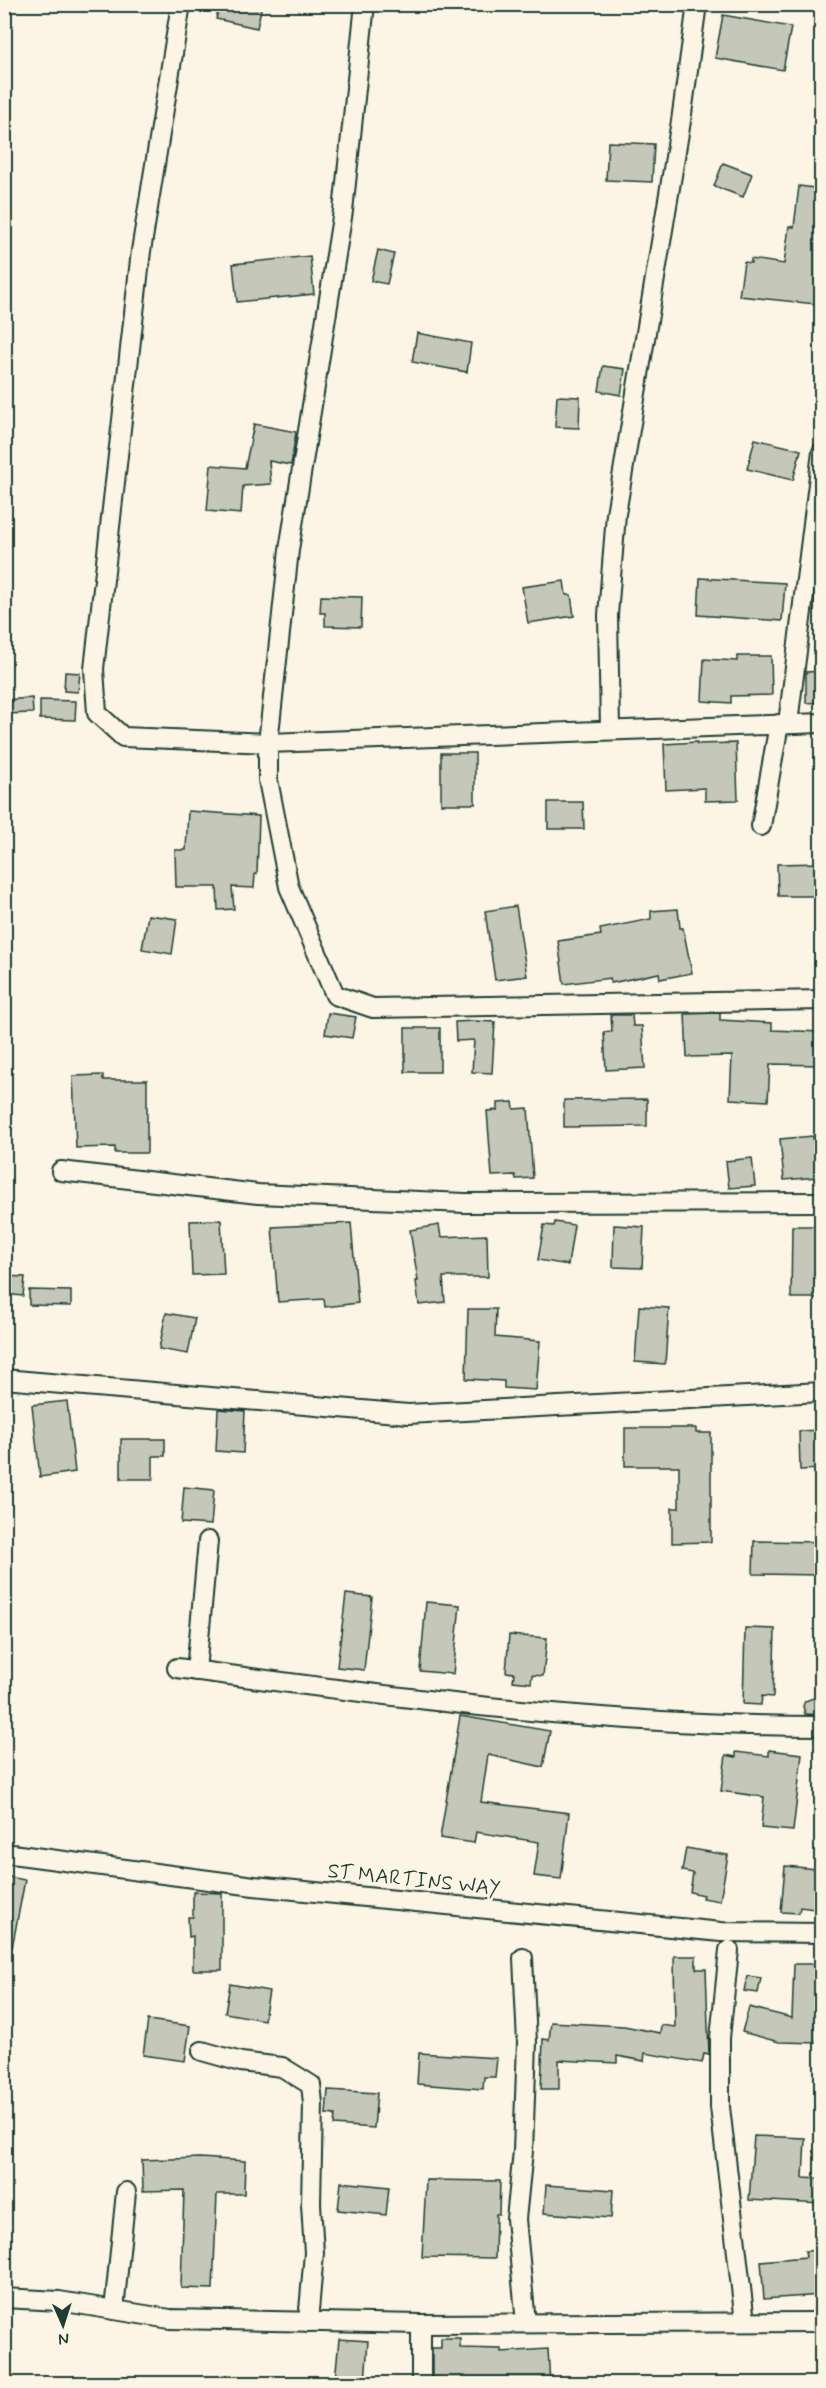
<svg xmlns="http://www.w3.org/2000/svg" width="826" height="2388" font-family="Mynerve,sans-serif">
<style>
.building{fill:#c5c7b9;stroke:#1f3d34;stroke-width:1.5}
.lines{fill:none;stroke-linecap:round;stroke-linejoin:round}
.minor-casing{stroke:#1f3d34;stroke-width:22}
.minor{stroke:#fcf5e5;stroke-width:18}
.labels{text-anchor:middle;stroke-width:5;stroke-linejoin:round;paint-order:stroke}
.street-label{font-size:21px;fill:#1f3d34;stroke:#fcf5e5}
</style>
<rect width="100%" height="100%" fill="#fcf5e5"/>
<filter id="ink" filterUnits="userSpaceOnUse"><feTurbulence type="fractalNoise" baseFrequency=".0167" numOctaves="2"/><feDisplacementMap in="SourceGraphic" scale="12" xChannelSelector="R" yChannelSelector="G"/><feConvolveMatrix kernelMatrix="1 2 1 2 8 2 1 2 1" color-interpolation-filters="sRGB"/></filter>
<g filter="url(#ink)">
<g class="building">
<path d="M220,4H262L257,28L216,19Z"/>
<path d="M723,15L791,27L783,70L715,58Z"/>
<path d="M608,142L654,144L652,182L606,180Z"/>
<path d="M723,163L752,174L743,197L714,186Z"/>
<path d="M799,186L822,189V262L816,304L739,296L744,262L751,263V259L784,264L789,226L794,227Z"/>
<path d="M378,250L394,254L387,284L371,281Z"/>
<path d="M310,256L314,294L237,302L233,264Z"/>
<path d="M417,333L471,343L467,372L412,362Z"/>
<path d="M603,366L625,369L621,395L599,391Z"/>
<path d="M557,396L580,397L579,428L555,427Z"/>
<path d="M254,424L296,432L291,465L269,461L271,484L243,486L241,514L207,511L211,465L245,468Z"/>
<path d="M755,439L801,450L793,480L747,469Z"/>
<path d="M700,578L785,583L782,621L698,615Z"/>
<path d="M564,581L566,595H571L574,616L528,623L522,587Z"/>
<path d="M321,596L362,597L361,627L325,626V613H320Z"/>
<path d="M737,656H771L772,695L731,696V703L702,701L704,659L737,661Z"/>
<path d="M822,671V702L806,703V672Z"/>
<path d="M65,672L80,673L78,692L64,691Z"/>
<path d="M32,698L33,713L4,714V700Z"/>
<path d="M40,700L76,701L75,720L40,719Z"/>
<path d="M697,742V744L736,743L738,800L705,801V788L666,790L664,744Z"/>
<rect x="441" y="753" width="34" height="51"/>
<path d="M548,802H583L584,829H548Z"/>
<path d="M188,811L259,816L257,874H255L254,888L232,887L234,909L218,910L217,887H176L175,850H186Z"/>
<path d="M822,863V896H778L777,864Z"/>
<path d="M516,906L527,976L495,980L485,911Z"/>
<path d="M678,909L680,928H683L692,973L660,979L659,973L611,983L610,978L564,984L558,941L601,935L600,929L651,919V911Z"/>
<path d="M148,915L177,919L172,954L142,949Z"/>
<path d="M328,1013L356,1017L352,1038L325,1034Z"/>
<path d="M720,1013V1020L772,1023V1030L822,1032V1065L770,1064L768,1101L730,1099L732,1056L687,1057L685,1014Z"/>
<path d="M611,1015H632L633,1026H642L645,1068L606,1070L604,1032L612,1031Z"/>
<path d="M475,1021L495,1022L492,1073L472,1072L474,1040L456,1041L455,1022Z"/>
<rect x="405" y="1028" width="35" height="44"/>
<path d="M103,1075V1080H147V1153H115V1147L76,1148L73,1076Z"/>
<path d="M647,1099V1126L564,1127V1100Z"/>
<path d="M513,1102L514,1109L528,1108L533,1178L516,1179L515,1175L492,1176L487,1111L498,1110V1103Z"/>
<path d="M813,1136L817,1177L784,1180L780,1139Z"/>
<path d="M752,1158L755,1186L729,1188L726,1161Z"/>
<path d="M221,1220L224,1274L192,1275L190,1221Z"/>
<path d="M555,1222L574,1225L568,1265L538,1260L544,1225L554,1226Z"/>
<path d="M351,1223L358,1303L325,1307L324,1299L278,1302L272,1227Z"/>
<path d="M439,1225L441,1237L487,1235L488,1277H443L445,1302L419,1305L416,1281H418L410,1230Z"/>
<path d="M614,1225L644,1227L642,1268L613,1267Z"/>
<path d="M792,1226H822V1298H791Z"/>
<path d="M4,1276L25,1277L23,1296L4,1294Z"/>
<path d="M29,1290L71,1291V1306L29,1305Z"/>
<path d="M639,1306L669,1308L665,1364L635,1362Z"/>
<path d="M468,1309H496L495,1337L540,1341L536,1390L504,1388V1381L466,1379Z"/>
<path d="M166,1313L195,1318L188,1354L159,1349Z"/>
<path d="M67,1401L75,1472L40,1477L32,1405Z"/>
<path d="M218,1409L245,1411L243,1453L216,1451Z"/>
<path d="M625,1428H696V1433H711V1542L672,1543V1508H679V1466H625Z"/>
<path d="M822,1430V1469L800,1470L799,1431Z"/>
<path d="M121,1439H165V1456H153V1479H121Z"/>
<path d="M184,1487L214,1490L211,1525L181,1523Z"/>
<path d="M754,1541L822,1542V1575L753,1574Z"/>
<path d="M346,1594L372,1597L364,1670L337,1667Z"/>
<path d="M426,1602L460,1605L453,1674L420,1671Z"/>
<path d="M745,1628L775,1629L773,1697L762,1696L761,1705L743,1704Z"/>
<path d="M509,1635L547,1638L543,1676L532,1675L531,1683L513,1681L514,1673L506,1672Z"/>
<path d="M816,1697L822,1700V1715L805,1714L803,1706L805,1701Z"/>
<path d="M460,1716L550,1731L543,1767L488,1755L481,1802L569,1813L561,1879L534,1876L539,1842L476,1832L474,1843L440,1838Z"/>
<path d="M769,1750L802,1754L793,1831L761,1828L764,1797L721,1791L726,1755L736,1757V1752L769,1756Z"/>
<path d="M686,1848L728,1855L720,1901L702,1898L703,1895L690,1892L693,1873L682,1871Z"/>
<path d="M785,1866L817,1869L814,1909L800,1907L799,1913L781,1912Z"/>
<path d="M4,1876L25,1880L12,1948L4,1947Z"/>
<path d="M193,1892L222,1893V1970H193V1936L189,1937L188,1917H193Z"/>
<path d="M674,1956H696V1969H706L709,2055L704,2054L702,2063L645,2053L644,2061L617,2056V2063L559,2060V2089H541L543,2039L549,2040L551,2022L624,2026L660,2033L661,2025L675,2027Z"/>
<path d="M794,1964H822V2043L779,2042L742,2032L749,2007L792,2018Z"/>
<path d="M747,1976L761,1978L758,1993L744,1991Z"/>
<path d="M230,1984L269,1991L264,2020L225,2013Z"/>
<path d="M148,2020L190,2026L185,2061L143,2055Z"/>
<path d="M419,2053L497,2058L495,2077H484L483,2089L417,2084Z"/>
<path d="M328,2090L377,2093L374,2128L334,2125L335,2115L326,2114Z"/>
<path d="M754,2136L805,2138L803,2178L822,2179V2204L749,2200Z"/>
<path d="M200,2158L245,2161L244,2194H217L213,2289L181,2288L184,2190L143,2191L142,2160Z"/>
<path d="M426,2180L500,2181L499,2214H496L495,2258L422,2257Z"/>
<path d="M341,2182L389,2187L386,2215L338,2210Z"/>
<path d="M546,2185L613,2190L611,2218L544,2213Z"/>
<path d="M822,2250V2295L764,2299L761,2261L806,2257L805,2251Z"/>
<path d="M441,2338H460V2348L501,2349V2352L548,2349L550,2384H432V2348H441Z"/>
<path d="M339,2339L368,2341L365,2382L335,2380Z"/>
</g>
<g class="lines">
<g class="minor-casing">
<g id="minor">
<path d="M181,4L141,251L94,669L97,713L123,737L268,743L822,723"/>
<path d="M365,4L343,211L289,550L268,743V780L289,887L335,995L373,1008L822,1000"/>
<path d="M788,723L822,452"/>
<path d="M610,730L608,615L616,514L681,121L697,4"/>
<path d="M761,826L779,724"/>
<path d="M61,1171L258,1194L465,1203L822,1202"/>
<path d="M4,1379L408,1414L822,1392"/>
<path d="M177,1668C391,1697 606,1726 822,1726"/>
<path d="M196,1671L208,1541"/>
<path d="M4,1853L254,1886L721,1932L822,1933"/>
<path d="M729,1950L720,2038V2107L745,2322"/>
<path d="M523,1958L527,2043L523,2151L516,2219L526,2323"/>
<path d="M202,2051L241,2062L282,2067L311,2085L313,2103L311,2204L314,2253L308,2322"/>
<path d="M4,2298L59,2301L170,2319L421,2324L822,2322"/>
<path d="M114,2310L126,2192"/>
<path d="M421,2384V2324"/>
</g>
</g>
<use href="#minor" class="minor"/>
</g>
</g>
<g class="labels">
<g class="street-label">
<text transform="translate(414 1879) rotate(6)" y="7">ST MARTINS WAY</text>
</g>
</g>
<rect width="826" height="2388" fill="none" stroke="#fcf5e5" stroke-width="24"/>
<rect x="12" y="12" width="802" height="2364" fill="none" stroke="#1f3d34" stroke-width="2" filter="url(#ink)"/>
<g transform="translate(63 2325) rotate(177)" stroke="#fcf5e5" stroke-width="4.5" paint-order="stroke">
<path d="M0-4.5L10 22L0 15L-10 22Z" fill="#1f3d34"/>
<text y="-9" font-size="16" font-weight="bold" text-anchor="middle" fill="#1f3d34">N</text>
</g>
</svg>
